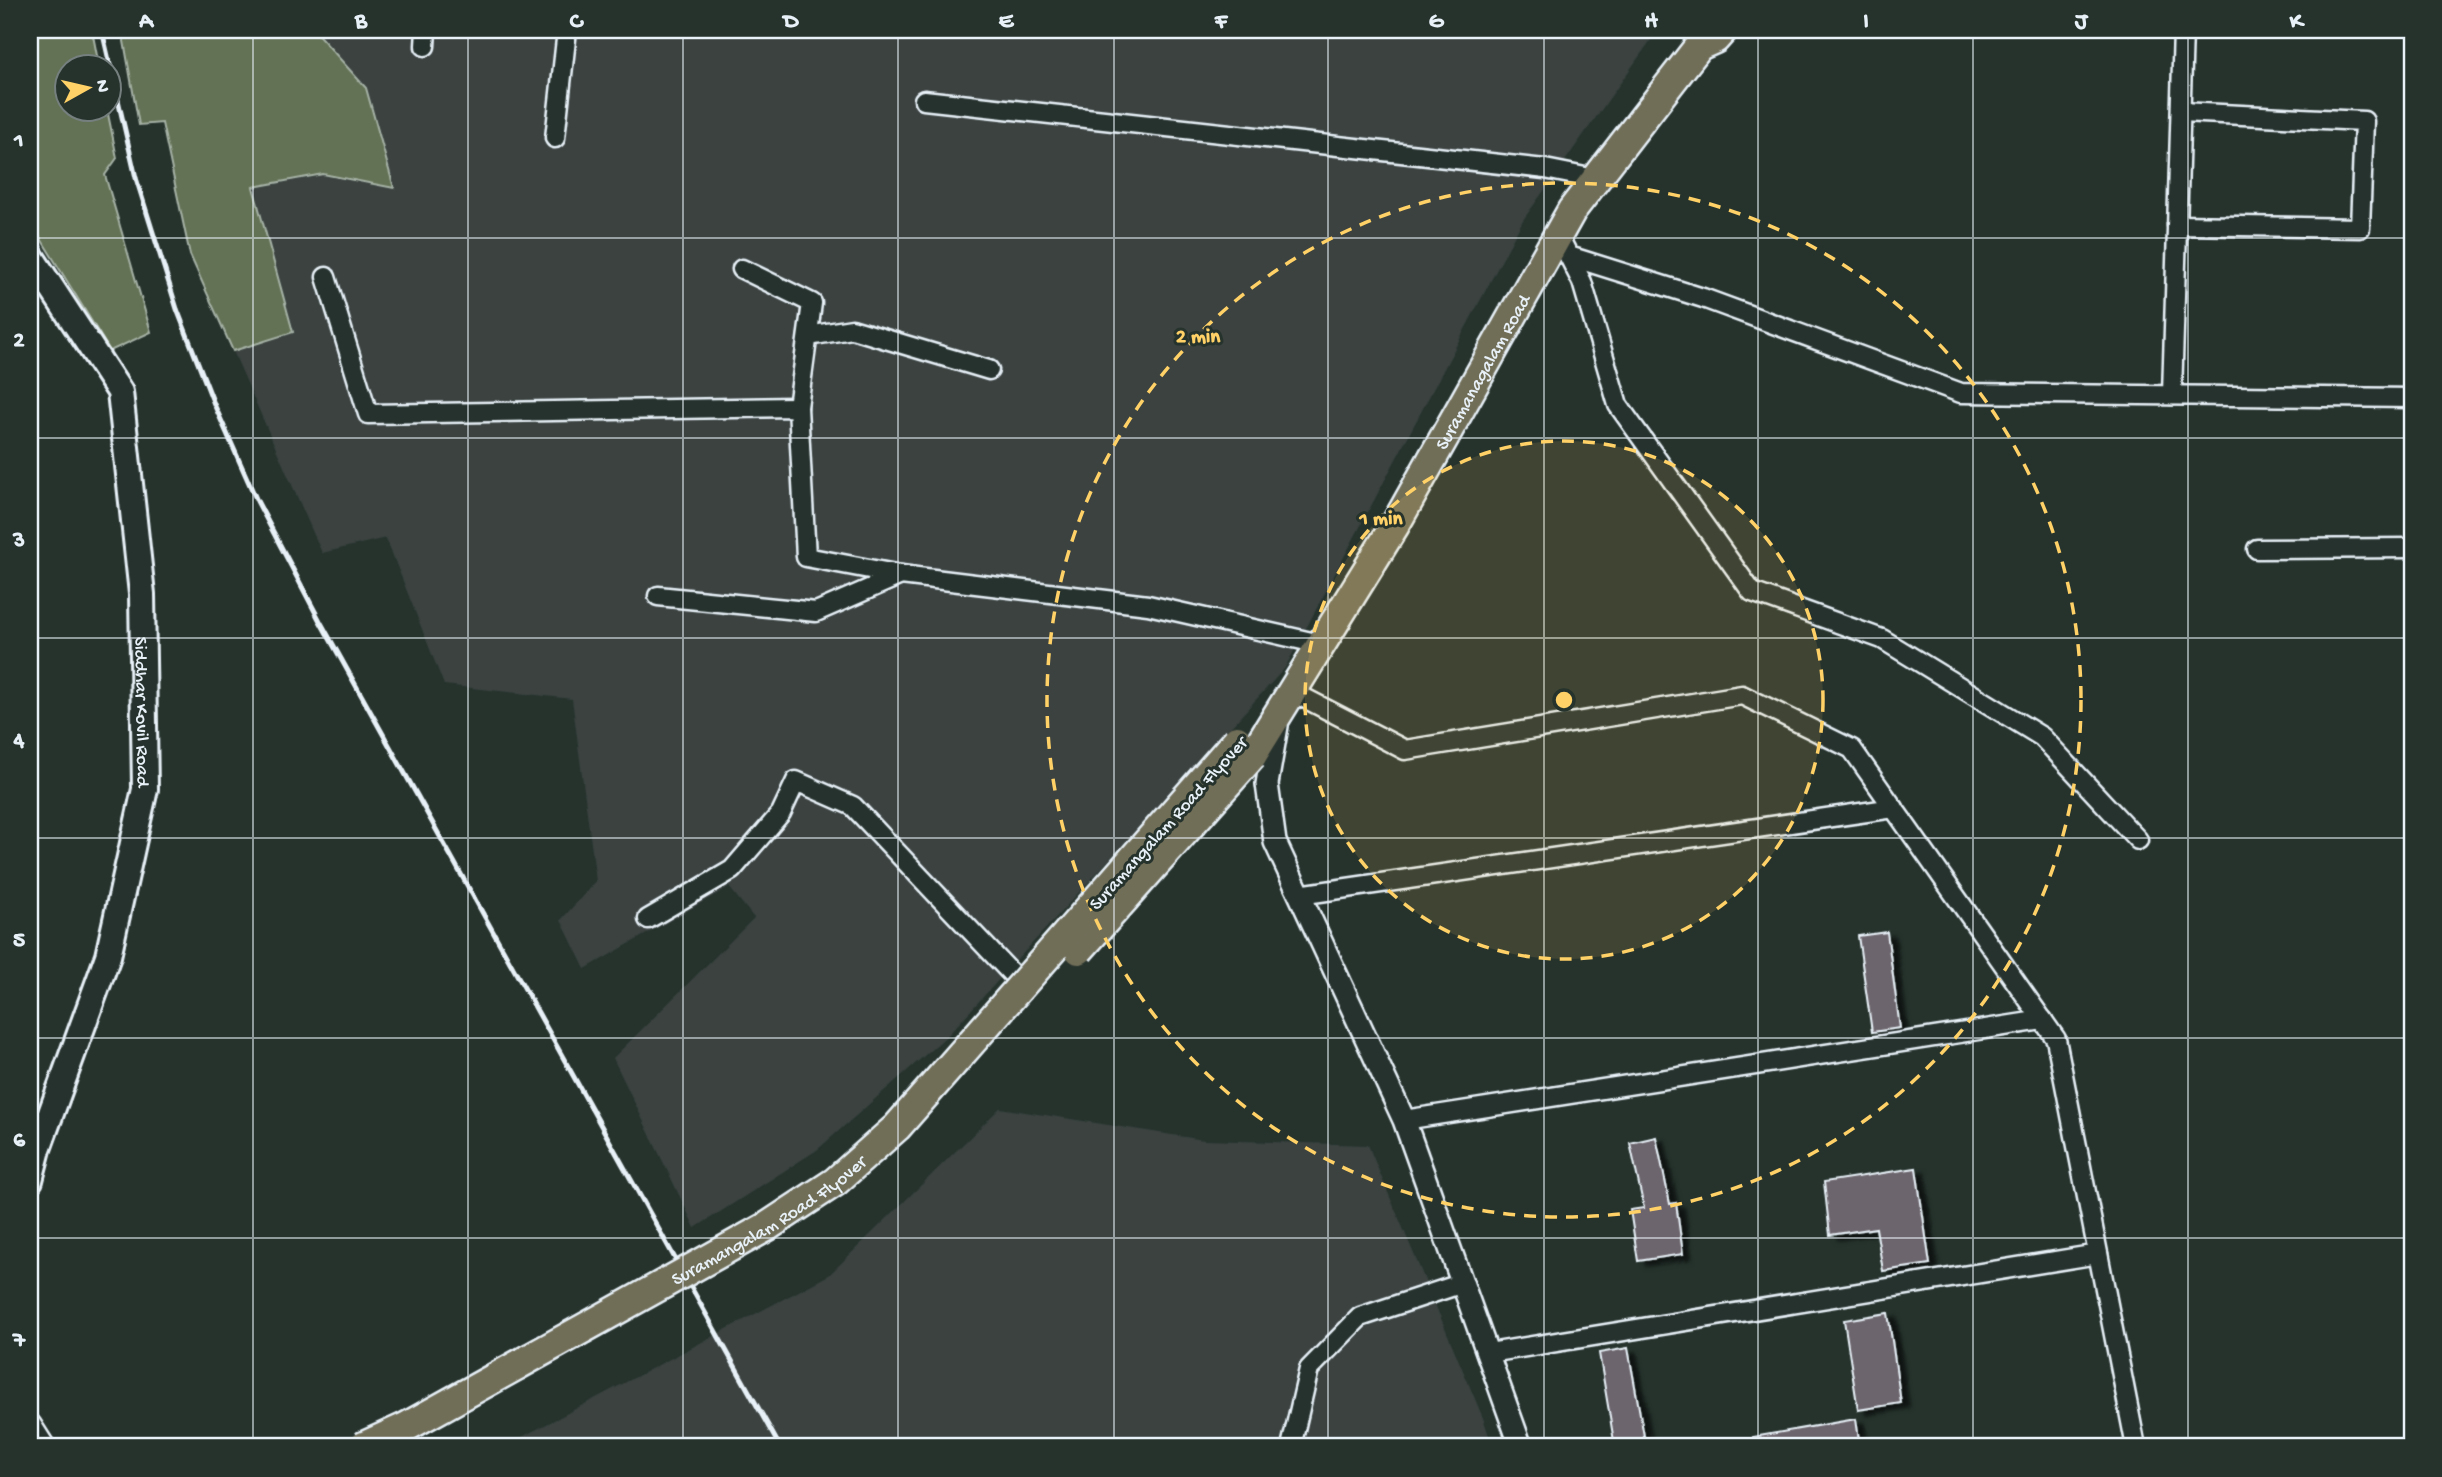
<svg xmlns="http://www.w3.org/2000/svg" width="2442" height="1477" font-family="'Gochi Hand',sans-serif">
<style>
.built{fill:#3b4240}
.green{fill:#637254;stroke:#a6b2a6;stroke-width:2}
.building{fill:#6d656d;stroke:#e8f1f8;stroke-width:2;filter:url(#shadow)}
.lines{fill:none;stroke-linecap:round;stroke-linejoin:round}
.minor-casing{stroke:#e8f1f8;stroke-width:23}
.tertiary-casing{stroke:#e8f1f8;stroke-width:26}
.secondary-casing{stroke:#e8f1f8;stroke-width:30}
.primary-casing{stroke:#e8f1f8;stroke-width:33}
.minor{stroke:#26332d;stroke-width:18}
.tertiary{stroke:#26332d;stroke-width:21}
.secondary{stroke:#26332d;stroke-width:24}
.primary{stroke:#716e59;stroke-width:28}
.rail{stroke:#e8f1f8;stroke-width:5}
.primary-bridge-casing{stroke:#e8f1f8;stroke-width:33;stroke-linecap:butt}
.primary-bridge{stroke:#716e59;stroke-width:28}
.grid{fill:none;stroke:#e8f1f8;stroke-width:2;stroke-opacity:0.55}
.ring{fill:none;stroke:#ffd166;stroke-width:3.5;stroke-dasharray:12 9}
.labels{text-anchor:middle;stroke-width:6;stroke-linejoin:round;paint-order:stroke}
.street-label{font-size:19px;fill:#e8f1f8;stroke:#26332d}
.centre{fill:#ffd166;stroke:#26332d;stroke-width:3.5}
.ring-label{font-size:21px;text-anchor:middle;font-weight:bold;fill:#ffd166;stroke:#26332d;stroke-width:6;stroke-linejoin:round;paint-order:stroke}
.neatline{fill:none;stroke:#e8f1f8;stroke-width:2.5}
.grid-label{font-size:23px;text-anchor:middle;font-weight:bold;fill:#e8f1f8}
</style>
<defs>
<filter id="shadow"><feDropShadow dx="8" dy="4.5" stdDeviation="2" flood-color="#0009"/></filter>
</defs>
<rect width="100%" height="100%" fill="#26332d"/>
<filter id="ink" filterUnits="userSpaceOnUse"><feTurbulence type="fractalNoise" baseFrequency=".0143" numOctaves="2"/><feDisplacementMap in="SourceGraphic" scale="14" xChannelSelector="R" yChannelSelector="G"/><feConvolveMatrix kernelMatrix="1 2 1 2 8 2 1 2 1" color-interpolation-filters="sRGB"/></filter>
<g filter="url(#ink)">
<g class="built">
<path d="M314,30H1658L1523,220L1285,668L949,1034L817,1150L695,1228L613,1058L754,918L729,887L585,969L561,920L596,881L572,699L444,685L386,538L322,553L233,351L293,332L253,186L323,174L394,187L366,88Z"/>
<path d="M1000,1108L1204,1140L1368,1145L1483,1418L1493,1447H503L829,1275Z"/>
</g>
<g class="green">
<path d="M30,30H92L99,66H66V108L107,109L117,158L105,175L151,332L110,351L30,221Z"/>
<path d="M122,30H314L366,88L394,188L323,174L253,187L293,332L233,351L190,255L162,123L139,125Z"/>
</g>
<g class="building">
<path d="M1887,932L1900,1028L1872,1032L1858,936Z"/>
<path d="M1656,1137L1670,1204L1676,1203L1683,1254L1638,1261L1630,1210L1644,1208L1630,1143Z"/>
<path d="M1916,1168L1930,1264L1883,1271L1876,1228L1830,1235L1824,1182Z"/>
<path d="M1888,1313L1901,1403L1858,1410L1844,1320Z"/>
<path d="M1628,1348L1646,1447H1615L1599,1353Z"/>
<path d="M1856,1419L1860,1447H1754L1753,1437Z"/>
</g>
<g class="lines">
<g class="minor-casing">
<g id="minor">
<path d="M425,46L426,30"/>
<path d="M924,100L1545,169L1595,179"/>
<path d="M555,138L567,30"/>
<path d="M2177,225L2360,228L2364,121L2181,112"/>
<path d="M1558,235L1582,282L1618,405L1752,592L1882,639L2042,737L2138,840"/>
<path d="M1569,256L1703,298L1961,393L2412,398"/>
<path d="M742,269L812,303L798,407"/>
<path d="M326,277L368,414L798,407L806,557L901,575L1148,605L1320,644"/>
<path d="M808,336L852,329L989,370"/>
<path d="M2172,395L2183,30"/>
<path d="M2257,549L2412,548"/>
<path d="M658,596L816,612L901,575"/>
<path d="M1291,691L1405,750L1742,695L1852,749L2056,1039L2136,1447"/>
<path d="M1299,895L1894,808"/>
<path d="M648,919L732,870L781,813L796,781L853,806L1011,973"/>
<path d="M1404,1120L2043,1020"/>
<path d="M1489,1353L2098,1254"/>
<path d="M1291,1447L1309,1369L1360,1317L1463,1283"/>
</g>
</g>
<g class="tertiary-casing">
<g id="tertiary">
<path d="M1277,726L1267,784L1275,842L1404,1120L1521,1447"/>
<path d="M30,1425L44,1447"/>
</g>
</g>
<g class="secondary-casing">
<g id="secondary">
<path id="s1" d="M30,255L120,392L142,594L145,789L108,956L38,1149L30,1180"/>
</g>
</g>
<g class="primary-casing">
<g id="primary">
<path id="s2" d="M1252,756L1395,525L1572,210L1699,46L1715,39L1723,30"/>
</g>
</g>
<use href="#minor" class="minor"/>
<use href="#tertiary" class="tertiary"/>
<use href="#secondary" class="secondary"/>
<use href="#primary" class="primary"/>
<path class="rail" d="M102,30L136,178L177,309L214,404L257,501L320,621L780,1447"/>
<g class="primary-bridge-casing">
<g id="primary-bridge">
<path d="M1079,950L1252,756"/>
<path id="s3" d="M362,1447L406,1427L768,1226L835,1182L897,1127L1237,740"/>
</g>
</g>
<use href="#primary-bridge" class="primary-bridge"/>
</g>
</g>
<path class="grid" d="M253,30V1447M468,30V1447M683,30V1447M898,30V1447M1114,30V1447M1328,30V1447M1544,30V1447M1758,30V1447M1973,30V1447M2188,30V1447M30,238H2412M30,438H2412M30,638H2412M30,838H2412M30,1038H2412M30,1238H2412"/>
<circle cx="1564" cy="700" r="259" fill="#ffd166" fill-opacity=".12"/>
<g class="ring">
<circle cx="1564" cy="700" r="259"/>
<circle cx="1564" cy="700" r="517"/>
</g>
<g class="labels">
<g class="street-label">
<text dy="7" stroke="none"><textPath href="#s2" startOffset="448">Suramanagalam Road</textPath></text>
<text dy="7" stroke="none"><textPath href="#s1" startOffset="485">Siddhar Kovil Road</textPath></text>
<text transform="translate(1167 822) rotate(-48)" y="7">Suramangalam Road Flyover</text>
<text dy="7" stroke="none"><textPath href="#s3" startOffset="466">Suramangalam Road Flyover</textPath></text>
</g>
</g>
<circle cx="1564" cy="700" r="10" class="centre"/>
<g class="ring-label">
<text x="1198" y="342">2 min</text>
<text x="1381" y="524">1 min</text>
</g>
<rect width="2442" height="1477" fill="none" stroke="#26332d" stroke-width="77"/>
<g transform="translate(88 88) rotate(82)"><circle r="33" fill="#26332d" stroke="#747f7e" stroke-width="2"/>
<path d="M0-5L12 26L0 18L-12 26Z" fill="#ffd166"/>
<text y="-10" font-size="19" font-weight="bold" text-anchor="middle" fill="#e8f1f8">N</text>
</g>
<rect x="38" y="38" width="2366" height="1400" class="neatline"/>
<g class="grid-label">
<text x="146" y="27">A</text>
<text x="361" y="27">B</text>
<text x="576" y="27">C</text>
<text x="791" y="27">D</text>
<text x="1006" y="27">E</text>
<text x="1221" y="27">F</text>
<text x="1436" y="27">G</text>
<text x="1651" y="27">H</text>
<text x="1866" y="27">I</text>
<text x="2081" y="27">J</text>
<text x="2296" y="27">K</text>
<text x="19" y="146">1</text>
<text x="19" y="346">2</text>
<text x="19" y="546">3</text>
<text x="19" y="746">4</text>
<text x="19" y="946">5</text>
<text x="19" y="1146">6</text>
<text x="19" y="1346">7</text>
</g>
</svg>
